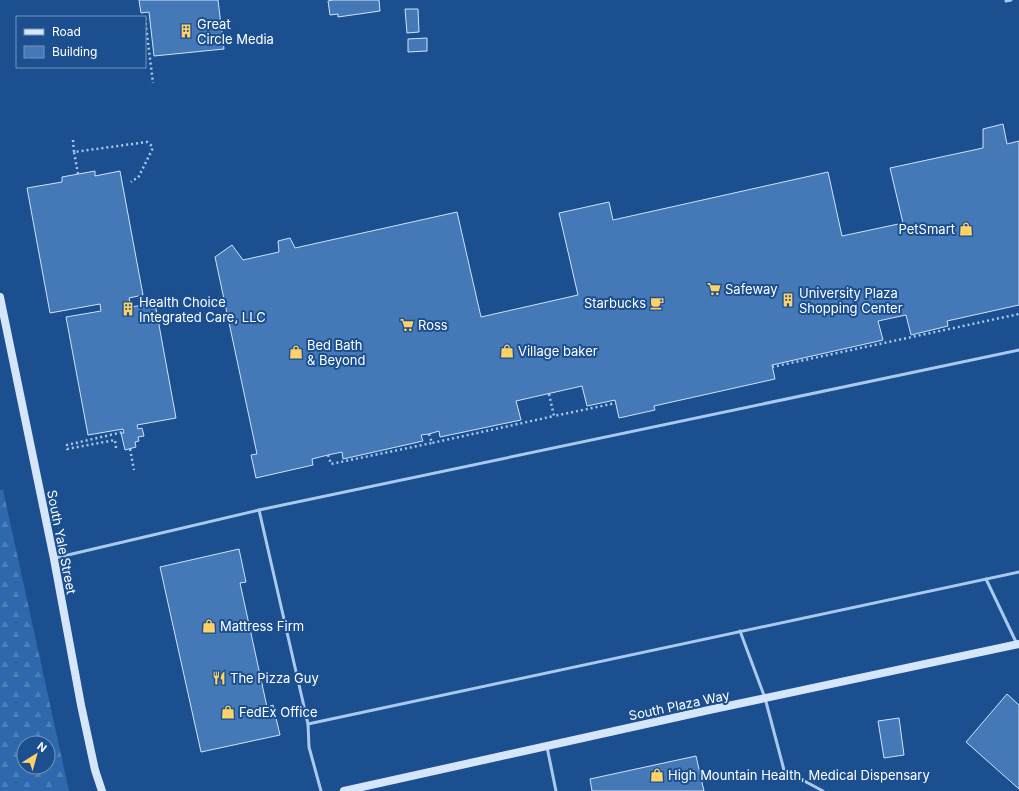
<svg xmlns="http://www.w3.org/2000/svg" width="1019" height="791" font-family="Inter,sans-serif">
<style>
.forest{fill:url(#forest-firs);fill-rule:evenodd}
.building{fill:#4478b7;stroke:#cfe3fa}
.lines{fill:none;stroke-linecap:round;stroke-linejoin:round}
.path{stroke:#a9c9ee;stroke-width:2.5;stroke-dasharray:2 3;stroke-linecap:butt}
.lane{stroke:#a9c9ee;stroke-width:3}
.secondary{stroke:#d6e6fa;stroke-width:8}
.labels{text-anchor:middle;stroke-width:4;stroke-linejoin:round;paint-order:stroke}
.poi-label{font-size:13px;fill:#fff;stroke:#1b4f8f;text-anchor:start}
.street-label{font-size:13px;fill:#fff;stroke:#1b4f8f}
</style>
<defs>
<pattern id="forest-firs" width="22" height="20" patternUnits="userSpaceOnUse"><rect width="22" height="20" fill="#2e69ad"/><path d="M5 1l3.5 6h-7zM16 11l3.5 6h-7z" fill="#4d80b9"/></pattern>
</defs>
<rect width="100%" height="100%" fill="#1b4f8f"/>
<path class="forest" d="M0,490H3L69,791H0ZM24,743H48V767H24Z"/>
<g class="building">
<path d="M139,0H218L224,49L154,56L149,12L141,13Z"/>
<path d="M333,0H379L380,11L338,17V14L330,15L328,1Z"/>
<path d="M405,9H418L419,32L407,33Z"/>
<path d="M427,38V51L408,52V39Z"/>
<path d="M1003,124L1007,144L1019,141V305L947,321L948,326L911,335L906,315L878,321L883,340L772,365L775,379L654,406L655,410L619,418L615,400L587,406L582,386L516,401L521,420L440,437L439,431L429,434L421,435L423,441L343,459L342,452L328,455L312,459L313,465L256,478L251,455L257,454L215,257L232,245L243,260L279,252L278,241L290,238L295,248L457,212L481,317L578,295L559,213L609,202L613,220L828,172L842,236L903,223L890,168L983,148V129Z"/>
<path d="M95,171V176L120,171L143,295L129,298L131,307L155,303L176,418L137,425L138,429L142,428L144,436L138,437L139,441L135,442L136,447L125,450L121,433H124L123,429L88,435L66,317L101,311L100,304L50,313L27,188L62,182V177Z"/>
<path d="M239,549L246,582L240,583L267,707L273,705L280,735L201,752L160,567Z"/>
<path d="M1007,694L1019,705V789L966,742Z"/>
<path d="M899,718L904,755L884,758L878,721Z"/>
<path d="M696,756L704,791H592L590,779Z"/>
</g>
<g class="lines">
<g class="path">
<path d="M145,18L153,83"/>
<path d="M73,140L74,152"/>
<path d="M78,174L74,152L147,142L152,146V150L138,178L133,180L131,182"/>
<path d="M772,367L1019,314"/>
<path d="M549,394L554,416L616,403"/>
<path d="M429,434L432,443L554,416"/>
<path d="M116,448L115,440L67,449V445L123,432"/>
<path d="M130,449L134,470"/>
<path d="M328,455L331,464L432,443"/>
</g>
<g class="lane">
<path d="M1006,1L1011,0"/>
<path d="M259,510L308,724L309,747L321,791"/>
<path d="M55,558L259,510L1019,350"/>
<path d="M986,579L1017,644"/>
<path d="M740,631L765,698L784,770L823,791"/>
<path d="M308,724L1019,572"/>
<path d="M547,747L556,791"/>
</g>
<g class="secondary">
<path d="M0,297L54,559L81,705L95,770L102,791"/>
<path d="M344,791L709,710L1019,644"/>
</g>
</g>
<defs>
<g id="building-bare" transform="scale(1.08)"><path d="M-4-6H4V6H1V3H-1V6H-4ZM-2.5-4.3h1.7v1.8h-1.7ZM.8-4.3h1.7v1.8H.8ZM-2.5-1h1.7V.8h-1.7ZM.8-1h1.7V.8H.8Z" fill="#ffd166" stroke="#1b4f8f" stroke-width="2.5" paint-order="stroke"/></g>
<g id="shop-bare" transform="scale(1.08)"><path d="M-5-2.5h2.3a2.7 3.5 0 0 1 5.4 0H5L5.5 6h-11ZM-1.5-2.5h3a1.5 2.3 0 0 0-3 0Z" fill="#ffd166" stroke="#1b4f8f" stroke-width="2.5" paint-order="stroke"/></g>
<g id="supermarket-bare" transform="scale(1.08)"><path d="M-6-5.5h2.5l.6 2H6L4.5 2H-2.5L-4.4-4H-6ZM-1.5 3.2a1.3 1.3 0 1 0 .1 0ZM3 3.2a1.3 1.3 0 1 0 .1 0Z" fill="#ffd166" stroke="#1b4f8f" stroke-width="2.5" paint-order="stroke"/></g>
<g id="cafe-bare" transform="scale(1.08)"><path d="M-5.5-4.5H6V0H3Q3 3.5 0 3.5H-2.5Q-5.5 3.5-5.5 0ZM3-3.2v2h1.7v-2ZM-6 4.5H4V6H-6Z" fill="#ffd166" stroke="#1b4f8f" stroke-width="2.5" paint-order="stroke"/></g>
<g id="restaurant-bare" transform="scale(1.08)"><path d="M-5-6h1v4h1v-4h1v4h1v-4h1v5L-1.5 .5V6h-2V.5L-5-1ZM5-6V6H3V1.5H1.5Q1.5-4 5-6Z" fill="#ffd166" stroke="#1b4f8f" stroke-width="2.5" paint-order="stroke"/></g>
</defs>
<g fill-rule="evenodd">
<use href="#building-bare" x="186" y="31"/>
<use href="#shop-bare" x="966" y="229"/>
<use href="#supermarket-bare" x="714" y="289"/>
<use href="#building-bare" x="788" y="300"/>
<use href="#cafe-bare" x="657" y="303"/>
<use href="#building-bare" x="128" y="309"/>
<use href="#supermarket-bare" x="407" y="325"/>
<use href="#shop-bare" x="507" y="351"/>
<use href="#shop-bare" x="296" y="352"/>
<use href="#shop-bare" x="209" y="626"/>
<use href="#restaurant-bare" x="219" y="678"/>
<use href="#shop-bare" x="228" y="712"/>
<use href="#shop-bare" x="657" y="775"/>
</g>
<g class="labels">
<g class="poi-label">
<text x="197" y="29">Great<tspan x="197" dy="15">Circle Media</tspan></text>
<text x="955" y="234" text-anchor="end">PetSmart</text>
<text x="725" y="294">Safeway</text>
<text x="799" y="298">University Plaza<tspan x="799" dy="15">Shopping Center</tspan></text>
<text x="139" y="307">Health Choice<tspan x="139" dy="15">Integrated Care, LLC</tspan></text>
<text x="646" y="308" text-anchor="end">Starbucks</text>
<text x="418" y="330">Ross</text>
<text x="307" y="350">Bed Bath<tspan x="307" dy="15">&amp; Beyond</tspan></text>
<text x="518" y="356">Village baker</text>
<text x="220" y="631">Mattress Firm</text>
<text x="230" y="683">The Pizza Guy</text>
<text x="239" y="717">FedEx Office</text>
<text x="668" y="780">High Mountain Health, Medical Dispensary</text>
</g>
<g class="street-label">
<text transform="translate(62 542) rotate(79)" y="5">South Yale Street</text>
<text transform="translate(679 705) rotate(-12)" y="5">South Plaza Way</text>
</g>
</g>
<rect x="16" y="16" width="130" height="52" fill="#1b4f8f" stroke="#7695bc"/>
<rect x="24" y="29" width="20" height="6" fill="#d6e6fa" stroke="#7695bc"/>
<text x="52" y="36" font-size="12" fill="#ffffff">Road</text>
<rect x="24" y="46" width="20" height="12" fill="#4478b7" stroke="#7695bc"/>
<text x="52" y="56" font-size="12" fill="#ffffff">Building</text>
<g transform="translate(36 755) rotate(37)"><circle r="19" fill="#1b4f8f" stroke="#7695bc"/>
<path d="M0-3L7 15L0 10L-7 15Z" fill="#ffd166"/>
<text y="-6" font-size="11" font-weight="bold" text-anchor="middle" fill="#ffffff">N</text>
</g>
</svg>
